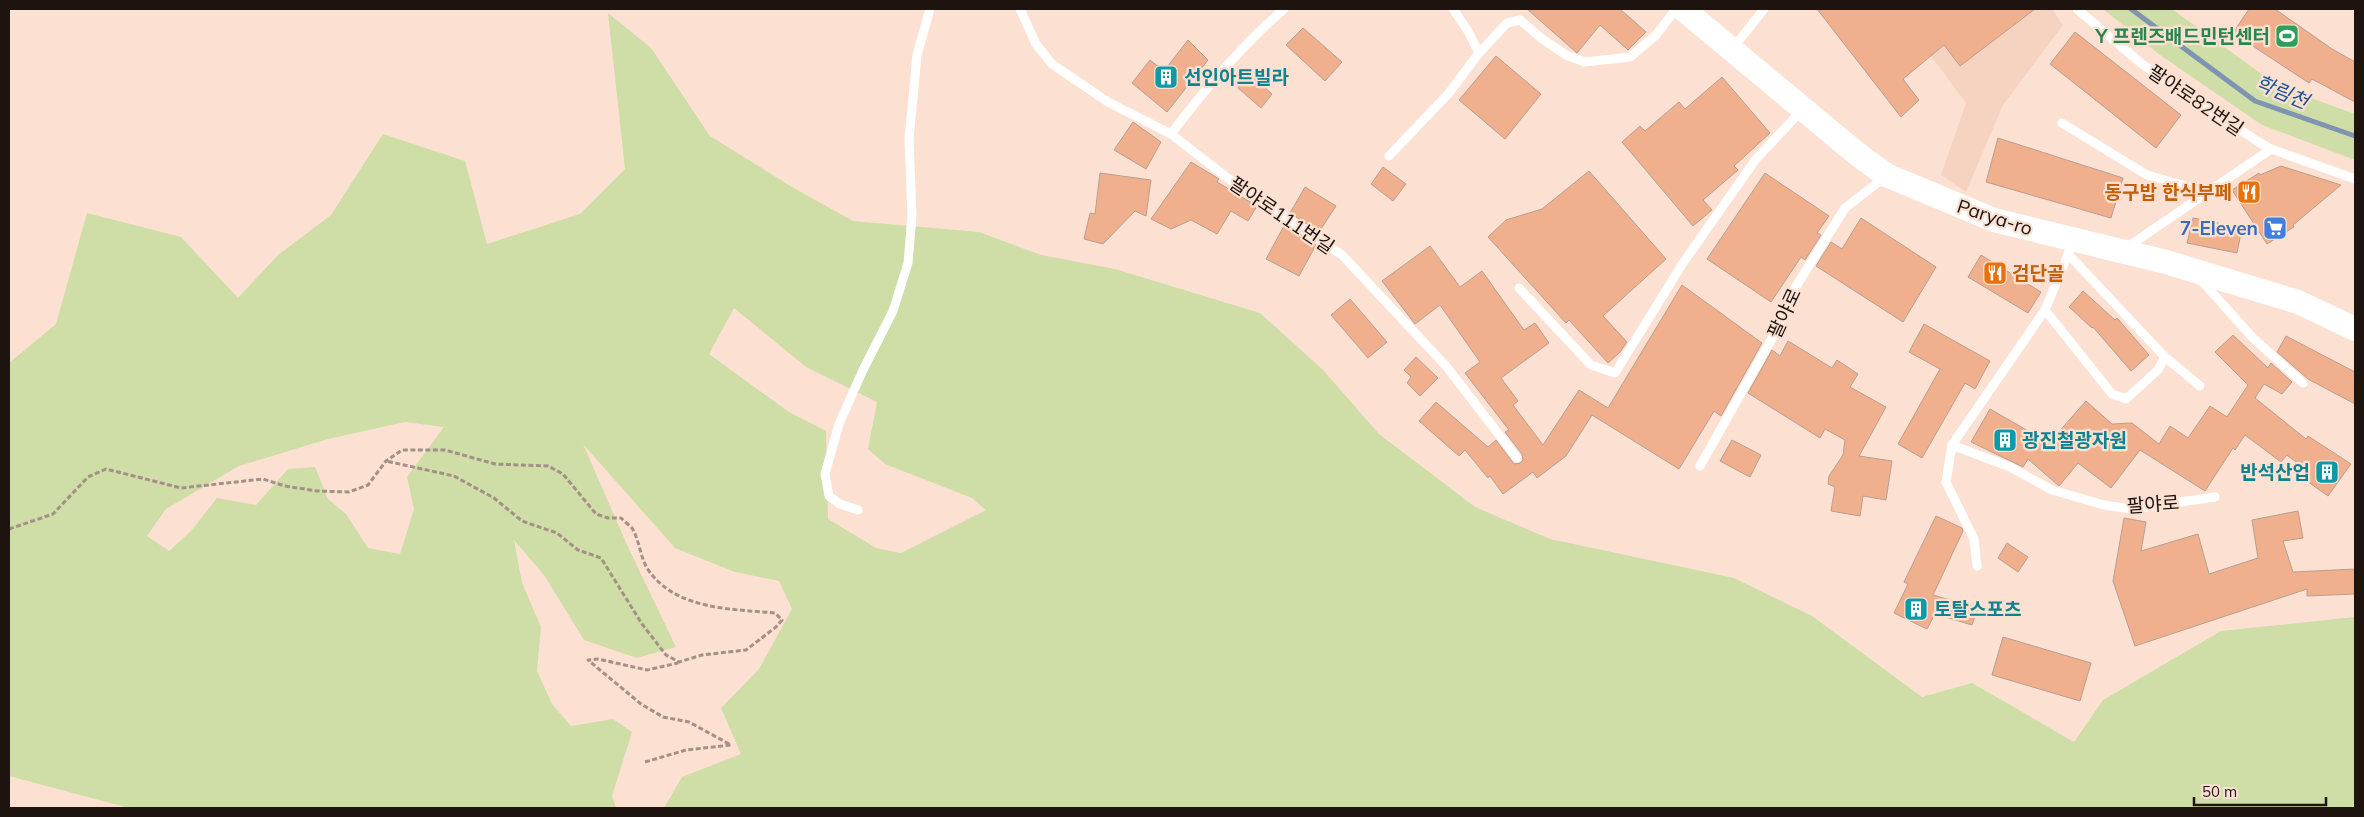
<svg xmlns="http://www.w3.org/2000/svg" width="2364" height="817" font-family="Mulish,'Noto Sans KR',sans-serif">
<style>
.built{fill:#f5d3c0}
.green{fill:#cfdda7;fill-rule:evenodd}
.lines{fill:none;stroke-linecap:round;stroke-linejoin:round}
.stream{stroke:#7e94b1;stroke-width:5}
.building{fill:#f0b08d;stroke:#b89e91}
.path{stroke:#a49086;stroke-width:3;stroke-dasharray:5 2.5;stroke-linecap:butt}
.lane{stroke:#fff;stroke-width:9}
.secondary{stroke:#fff;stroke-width:24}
.labels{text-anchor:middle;stroke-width:4.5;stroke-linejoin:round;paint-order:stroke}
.leisure-label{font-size:19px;font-weight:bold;fill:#27864d;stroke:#fce1d3;text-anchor:end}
.culture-label{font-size:19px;font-weight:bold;fill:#0d838f;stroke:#fce1d3;text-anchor:start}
.street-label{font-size:19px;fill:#1d140f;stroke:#fce1d3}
.food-label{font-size:19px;font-weight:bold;fill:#c56008;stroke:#fce1d3;text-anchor:end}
.shop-label{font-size:19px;font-weight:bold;fill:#366cbe;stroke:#fce1d3;text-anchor:end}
.water-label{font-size:20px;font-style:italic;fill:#1b5392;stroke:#fce1d3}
</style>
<rect width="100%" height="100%" fill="#fce1d3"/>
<path class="built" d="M1896,9H2052L2063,25L2003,105L1966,192L1941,175L1966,103Z"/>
<g class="green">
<path d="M2103,9H2172L2278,86L2355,114V160L2262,125L2160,55Z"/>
<path d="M608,13L651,48L710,136L792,187L853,221L979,232L1041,255L1115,269L1260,313L1323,370L1379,434L1475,507L1550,539L1734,578L1812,616L1922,697L1972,683L2074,742L2103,700L2221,631L2355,617V808H664L682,777L741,754L721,708L759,669L792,609L779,581L735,572L675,548L583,444L628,547L676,647L637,658L584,640L544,575L514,540L522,583L541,627L537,671L552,704L571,726L613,719L632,732L612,796L616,808H129L9,776V363L56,324L87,213L181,237L238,298L278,255L331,215L383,134L465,161L487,244L580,214L625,169ZM734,308L806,367L877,402L868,449L885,464L972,498L986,510L901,553L876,548L828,519L826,431L789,412L709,354ZM405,422L444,427L407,477L414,509L400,554L368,548L346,514L328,499L315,467L288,469L256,505L217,498L191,531L169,551L147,536L166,509L239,466L328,439Z"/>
</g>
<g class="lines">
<path class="stream" d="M2131,9L2255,101L2355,136"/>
</g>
<g class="building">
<path d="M1527,9H1620L1646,32L1628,50L1600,25L1577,53Z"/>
<path d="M1817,9H2035L1960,66L1944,45L1903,79L1919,100L1901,117Z"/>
<path d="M2249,9H2275L2332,49L2355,62V102L2312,79L2309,83L2233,33Z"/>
<path d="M1303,28L1342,62L1325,81L1286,45Z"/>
<path d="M2075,32L2181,115L2156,148L2050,64Z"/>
<path d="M1188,40L1208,60L1167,112L1132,83L1150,60L1164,71Z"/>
<path d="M1496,56L1541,94L1505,139L1459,100Z"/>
<path d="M1250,74L1272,94L1261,108L1238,88Z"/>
<path d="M1722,77L1770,133L1734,166L1738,170L1703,200L1712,210L1693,226L1622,142L1640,126L1645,131L1679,102L1685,109Z"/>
<path d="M1133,122L1161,142L1146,169L1114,150Z"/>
<path d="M1998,138L2123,178L2111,218L1986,182Z"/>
<path d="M1191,162L1219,179L1217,182L1257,206L1248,221L1231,211L1217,234L1191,220L1171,229L1151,219Z"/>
<path d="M2281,166L2341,185L2293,225L2294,227L2267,244L2232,190L2259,173L2260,175Z"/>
<path d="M1383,167L1406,184L1393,201L1371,184Z"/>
<path d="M1589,171L1666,259L1603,316L1627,342L1620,352L1608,363L1569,320L1566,323L1488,237L1506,220L1542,209Z"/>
<path d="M1100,173L1151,180L1146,216L1135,211L1103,244L1084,239L1090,213L1095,214Z"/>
<path d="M1765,173L1829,216L1817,233L1821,235L1805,260L1801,257L1771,302L1707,259Z"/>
<path d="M1305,187L1336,206L1319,232L1290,213Z"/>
<path d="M1861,218L1936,267L1903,322L1816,266L1831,242L1842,249Z"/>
<path d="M2193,218L2242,228L2237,253L2187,243Z"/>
<path d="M1285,224L1316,245L1299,276L1266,259Z"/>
<path d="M1430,246L1460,287L1482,271L1524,330L1535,323L1549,343L1501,378L1518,401L1513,405L1543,445L1579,390L1608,408L1682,285L1762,343L1721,416L1714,411L1679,469L1592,415L1566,456L1537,478L1533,472L1503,494L1490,476L1488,478L1465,450L1459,456L1419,421L1436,402L1488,447L1496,440L1514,464L1520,463L1523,460L1522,454L1505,432L1509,430L1465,373L1480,362L1440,305L1415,324L1382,281Z"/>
<path d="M1981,255L2041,292L2028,313L1968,277Z"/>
<path d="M2083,291L2115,320L2117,318L2149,355L2131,371L2093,327L2092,328L2069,307Z"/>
<path d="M1350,299L1387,342L1368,358L1331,315Z"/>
<path d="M1924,324L1990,361L1975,389L1965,383L1922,458L1898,444L1940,369L1909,352Z"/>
<path d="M2233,335L2268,368L2271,363L2292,382L2282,394L2264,384L2255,398L2306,439L2308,436L2351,464L2328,496L2304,479L2309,472L2287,455L2281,462L2245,435L2235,450L2233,448L2205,491L2140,450L2111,488L2078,463L2059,486L2028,459L2023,467L1971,442L1990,409L2049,443L2086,401L2112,424L2132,423L2159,444L2170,426L2188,438L2210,406L2227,417L2248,385L2215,352Z"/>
<path d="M2286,336L2355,372V404L2308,379L2277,352Z"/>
<path d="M1788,341L1832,368L1837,360L1858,374L1850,387L1886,407L1859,456L1892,461L1886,500L1863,496L1860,516L1831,511L1835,487L1828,484L1829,476L1843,455L1845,440L1825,429L1820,438L1748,393L1772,350L1780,356Z"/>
<path d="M1416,357L1438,378L1420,396L1407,383L1411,377L1404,370Z"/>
<path d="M1732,440L1761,455L1750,477L1720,461Z"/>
<path d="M2298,511L2303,538L2283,541L2293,572L2355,569V594L2307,596V589L2135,646L2113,581L2124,518L2146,522L2141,551L2198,534L2209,574L2258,558L2252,520Z"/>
<path d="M1936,516L1962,528L1963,531L1933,595L1978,608L1972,625L1935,614L1927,629L1894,613L1908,584L1904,582Z"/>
<path d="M2007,543L2028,557L2018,572L1998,558Z"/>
<path d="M2003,637L2091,663L2080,701L1992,675Z"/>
</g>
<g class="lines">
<g class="path">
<path d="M9,529L53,514L88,477L106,469L181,488L263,479L285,486L317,491L349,492L368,485L386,461L402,450H445L495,464L548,466L563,474L596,514L608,518H621C624,521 629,525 632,528C640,541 640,559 649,571C677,610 732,609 775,613L782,620L776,627L746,650L702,655L679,662L666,655L642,624L601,558L578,550L557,533L522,521L494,498L454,476L386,461"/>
<path d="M645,762L686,750L731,745L689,722L663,717L641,704L588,660L598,659L647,670L678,663"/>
</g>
<g class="lane">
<path d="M1020,9L1036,44L1052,64L1108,102L1171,134L1229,179L1342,255L1446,366L1517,458"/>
<path d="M2077,9L2142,64L2257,141L2271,149L2355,179"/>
<path d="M1733,48L1764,9"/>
<path d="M1479,53L1507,23L1520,20L1541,38L1566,55L1585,62L1630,57L1656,35L1676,9"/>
<path d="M2062,123L2147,175L2208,192"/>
<path d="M1171,134C1205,89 1241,46 1284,9"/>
<path d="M1389,156L1449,93L1479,53L1468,31L1453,9"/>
<path d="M2126,248L2271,149"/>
<path d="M2200,279L2253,338L2303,383"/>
<path d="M1519,288L1591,365L1615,373L1683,263L1756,159L1802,110"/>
<path d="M2045,310L2112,394L2126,399L2158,370L2165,357L2068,254"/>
<path d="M2165,357L2200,386"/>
<path d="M1952,445L2010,467L2052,490L2104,505L2131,509L2215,497"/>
<path d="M1700,466L1775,333L1792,293L1845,208L1885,177"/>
<path d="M858,510L840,504L829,496L825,474L839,424L863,370L893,311L908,263L912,216L909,139L917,55L930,9"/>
<path d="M1977,566L1974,539L1946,482L1952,445L2045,310L2074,240"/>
</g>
<path class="secondary" d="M1683,9L1856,153L1886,175L1994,220L2166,262L2298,302L2355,329"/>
</g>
<defs>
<g id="stadium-square" transform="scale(1.25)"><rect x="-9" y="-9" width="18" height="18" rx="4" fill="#2e9e5b" stroke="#fce1d3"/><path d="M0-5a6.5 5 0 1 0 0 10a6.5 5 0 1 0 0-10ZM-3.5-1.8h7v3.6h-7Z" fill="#fff"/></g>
<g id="building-square" transform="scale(1.25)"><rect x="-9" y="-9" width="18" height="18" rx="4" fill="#0f9aa8" stroke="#fce1d3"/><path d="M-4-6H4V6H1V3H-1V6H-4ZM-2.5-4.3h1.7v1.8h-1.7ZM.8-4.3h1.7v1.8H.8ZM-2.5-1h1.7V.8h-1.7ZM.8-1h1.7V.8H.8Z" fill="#fff"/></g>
<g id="restaurant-square" transform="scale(1.25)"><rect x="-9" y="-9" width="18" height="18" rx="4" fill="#e8710a" stroke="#fce1d3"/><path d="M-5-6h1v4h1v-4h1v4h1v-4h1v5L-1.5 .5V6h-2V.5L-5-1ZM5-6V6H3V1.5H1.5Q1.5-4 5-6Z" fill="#fff"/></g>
<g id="supermarket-square" transform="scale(1.25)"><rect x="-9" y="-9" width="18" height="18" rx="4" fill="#3f7fe0" stroke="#fce1d3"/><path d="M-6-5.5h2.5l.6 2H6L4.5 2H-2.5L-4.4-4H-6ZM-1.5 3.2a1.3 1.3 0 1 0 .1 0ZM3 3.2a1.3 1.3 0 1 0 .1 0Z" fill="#fff"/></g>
</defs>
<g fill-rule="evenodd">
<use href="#stadium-square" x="2287" y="36"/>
<use href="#building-square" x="1166" y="77"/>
<use href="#restaurant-square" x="2249" y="192"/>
<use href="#supermarket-square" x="2275" y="228"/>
<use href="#restaurant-square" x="1995" y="273"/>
<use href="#building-square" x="2005" y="440"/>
<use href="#building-square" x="2327" y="472"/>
<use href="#building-square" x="1916" y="609"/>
</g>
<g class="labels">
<g class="leisure-label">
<text x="2270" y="43">Y 프렌즈배드민턴센터</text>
</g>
<g class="culture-label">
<text x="1184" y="84">선인아트빌라</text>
<text x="2022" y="447">광진철광자원</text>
<text x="2310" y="479" text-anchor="end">반석산업</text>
<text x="1934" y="616">토탈스포츠</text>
</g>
<g class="street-label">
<text transform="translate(2196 100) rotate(34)" y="7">팔야로82번길</text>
<text transform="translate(1282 215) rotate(34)" y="7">팔야로111번길</text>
<text transform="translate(1995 217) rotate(18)" y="7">Parya-ro</text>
<text transform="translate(1784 313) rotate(-65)" y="7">팔야로</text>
<text transform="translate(2153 504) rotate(-4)" y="7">팔야로</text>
</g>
<g class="food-label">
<text x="2232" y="199">동구밥 한식부페</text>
<text x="2012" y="280" text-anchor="start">검단골</text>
</g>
<g class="shop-label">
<text x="2258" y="235">7-Eleven</text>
</g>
<g class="water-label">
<text transform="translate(2282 92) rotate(23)" y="7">학림천</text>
</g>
</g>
<rect width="2364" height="817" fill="none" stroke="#1d140f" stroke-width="20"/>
<path d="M2194 797v8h132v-8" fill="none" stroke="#1d140f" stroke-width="2.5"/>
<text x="2202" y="797" font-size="15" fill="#1d140f" stroke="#fce1d3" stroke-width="4" paint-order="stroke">50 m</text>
</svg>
